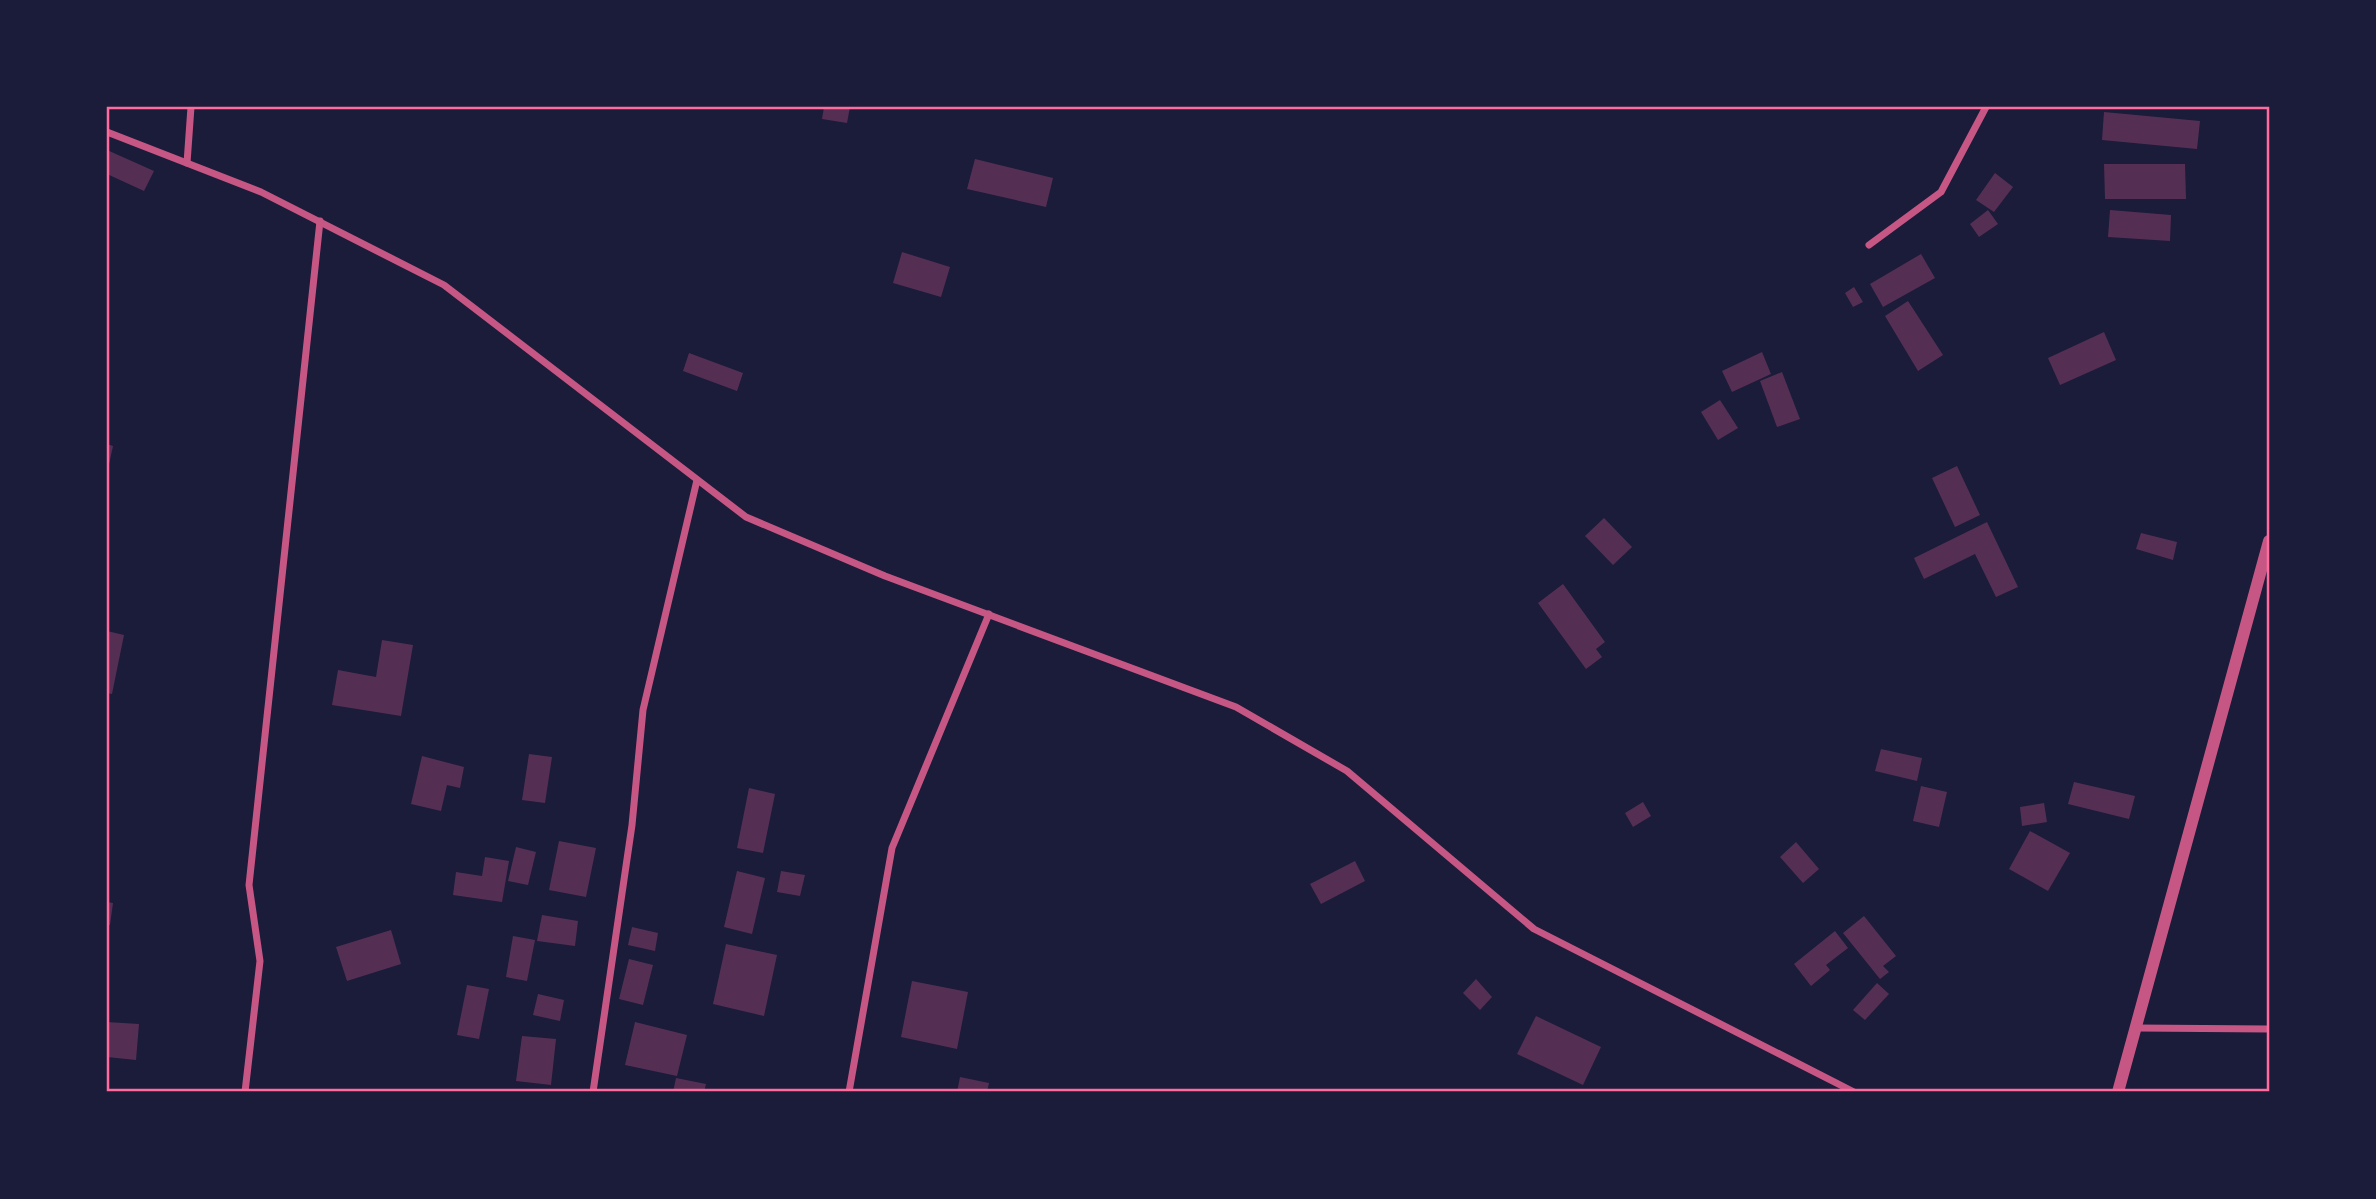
<svg xmlns="http://www.w3.org/2000/svg" width="2376" height="1199" font-family="'Fira Sans',sans-serif">
<style>
.building{fill:#542f53}
.lines{fill:none;stroke-linecap:round;stroke-linejoin:round}
.minor{stroke:#c65784;stroke-width:7}
.tertiary{stroke:#c65784;stroke-width:12}
.neatline{fill:none;stroke:#ff6b9d;stroke-width:2.5}
</style>
<rect width="100%" height="100%" fill="#1b1b3a"/>
<g class="building">
<path d="M824,107H850L847,123L822,119Z"/>
<path d="M2104,112L2200,121L2197,149L2102,140Z"/>
<path d="M107,150L154,171L144,191L107,174Z"/>
<path d="M975,159L1053,178L1046,207L967,189Z"/>
<path d="M2104,164H2185L2186,199H2105Z"/>
<path d="M1995,173L2013,187L1994,212L1976,200Z"/>
<path d="M1988,210L1998,224L1979,237L1970,224Z"/>
<path d="M2110,210L2171,215L2170,241L2108,237Z"/>
<path d="M902,252L950,267L941,297L893,283Z"/>
<path d="M1921,254L1935,278L1883,307L1870,284Z"/>
<path d="M1854,287L1863,302L1853,307L1845,293Z"/>
<path d="M1908,301L1943,355L1918,371L1885,316Z"/>
<path d="M2104,332L2116,360L2060,385L2048,358Z"/>
<path d="M1762,352L1771,374L1732,392L1722,371Z"/>
<path d="M689,353L743,373L737,391L683,371Z"/>
<path d="M1782,372L1800,419L1777,427L1760,381Z"/>
<path d="M1720,400L1738,428L1718,440L1701,412Z"/>
<path d="M107,444L113,446L108,469L107,468Z"/>
<path d="M1957,466L1980,515L1955,527L1932,478Z"/>
<path d="M1604,518L1632,547L1613,565L1585,536Z"/>
<path d="M1987,522L2018,587L1996,597L1975,554L1924,579L1914,558Z"/>
<path d="M2141,533L2177,542L2173,560L2136,549Z"/>
<path d="M1563,584L1605,642L1596,649L1602,657L1586,669L1538,603Z"/>
<path d="M107,631L124,635L112,694L107,693Z"/>
<path d="M382,640L413,645L401,716L332,705L338,670L376,677Z"/>
<path d="M1881,749L1922,758L1917,781L1875,771Z"/>
<path d="M529,754L552,757L545,803L522,800Z"/>
<path d="M422,756L464,767L460,788L447,785L441,811L411,804Z"/>
<path d="M2074,782L2135,796L2129,819L2068,804Z"/>
<path d="M1921,786L1947,792L1939,827L1913,821Z"/>
<path d="M749,788L775,794L763,853L737,848Z"/>
<path d="M1643,802L1651,816L1633,827L1625,813Z"/>
<path d="M2044,803L2047,822L2022,826L2020,807Z"/>
<path d="M2030,831L2070,853L2048,891L2009,869Z"/>
<path d="M559,841L596,848L586,897L549,890Z"/>
<path d="M1796,842L1819,869L1803,883L1780,857Z"/>
<path d="M516,847L536,852L528,885L508,881Z"/>
<path d="M485,857L509,861L502,902L453,895L456,872L482,876Z"/>
<path d="M1355,861L1365,881L1321,904L1310,884Z"/>
<path d="M737,871L765,878L752,934L724,927Z"/>
<path d="M781,871L805,875L800,896L777,892Z"/>
<path d="M107,902L113,903L110,925H107Z"/>
<path d="M542,915L578,921L575,946L537,941Z"/>
<path d="M1864,916L1896,956L1883,966L1889,972L1880,979L1843,933Z"/>
<path d="M632,927L658,933L655,951L628,945Z"/>
<path d="M391,930L401,964L347,981L336,947Z"/>
<path d="M1835,931L1848,948L1826,965L1830,970L1811,986L1794,964Z"/>
<path d="M513,936L535,940L527,981L506,977Z"/>
<path d="M726,944L777,955L764,1016L713,1004Z"/>
<path d="M629,959L653,965L643,1005L619,999Z"/>
<path d="M1476,979L1492,997L1480,1010L1463,993Z"/>
<path d="M912,981L968,992L957,1049L901,1037Z"/>
<path d="M1877,983L1889,994L1865,1020L1853,1010Z"/>
<path d="M467,985L489,989L479,1039L457,1035Z"/>
<path d="M538,994L564,1000L560,1021L533,1015Z"/>
<path d="M1536,1016L1601,1047L1583,1085L1517,1054Z"/>
<path d="M107,1022L139,1024L136,1060L107,1057Z"/>
<path d="M635,1022L687,1035L677,1076L625,1065Z"/>
<path d="M522,1036L556,1039L551,1085L516,1081Z"/>
<path d="M960,1077L989,1083L987,1092H957Z"/>
<path d="M676,1078L706,1084L704,1092H673Z"/>
</g>
<g class="lines">
<g class="minor">
<path d="M107,132L261,192L444,285L746,517L885,576L1236,707L1347,771L1534,929L1854,1092"/>
<path d="M187,163L191,107"/>
<path d="M1869,245L1941,192L1986,107"/>
<path d="M2137,1028L2269,1029"/>
<path d="M245,1092L260,961L249,885L320,221"/>
<path d="M593,1092L632,825L643,710L697,480"/>
<path d="M849,1092L892,848L989,614"/>
</g>
<path class="tertiary" d="M2118,1092L2269,541"/>
</g>
<rect width="2376" height="1199" fill="none" stroke="#1b1b3a" stroke-width="217"/>
<rect x="108" y="108" width="2160" height="982" class="neatline"/>
</svg>
